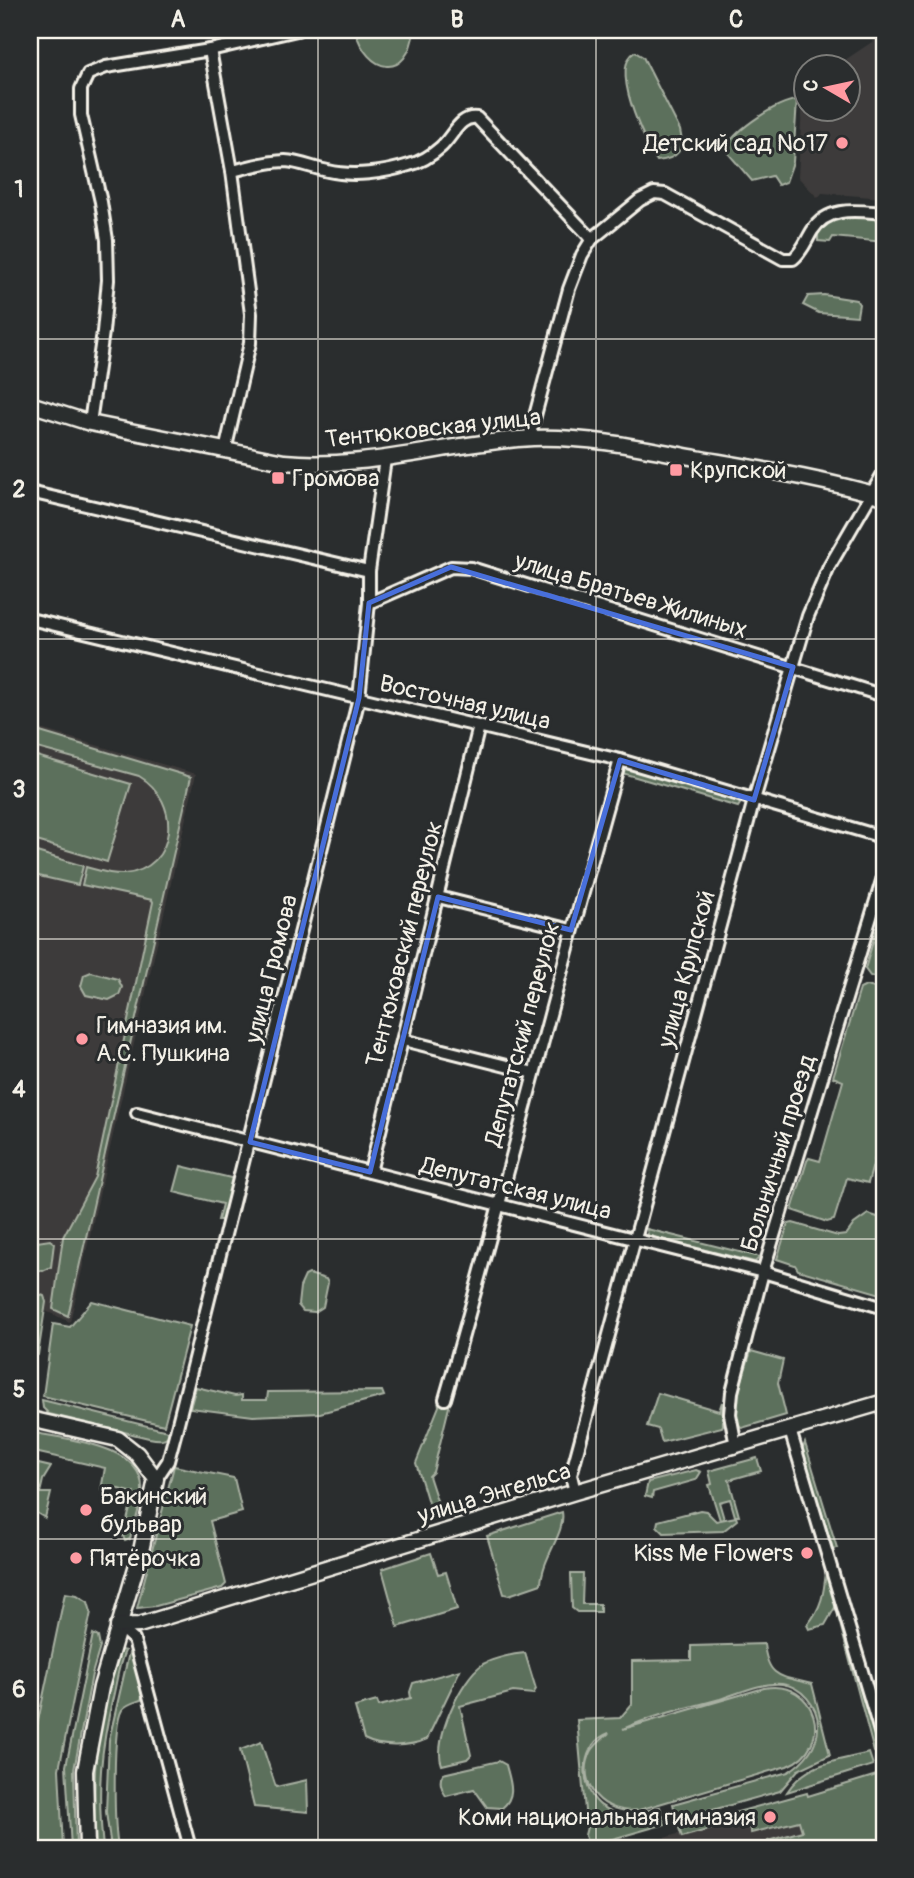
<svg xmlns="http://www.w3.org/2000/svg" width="914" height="1878" font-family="Pangolin,sans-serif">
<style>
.built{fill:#3e3b3a}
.green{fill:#5c705b;stroke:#a8b0a2;stroke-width:2}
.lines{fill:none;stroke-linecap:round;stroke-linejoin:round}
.minor-casing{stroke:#f4f1e8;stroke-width:16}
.tertiary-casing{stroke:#f4f1e8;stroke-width:19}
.minor{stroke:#2a2d2e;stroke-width:10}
.tertiary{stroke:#2a2d2e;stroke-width:14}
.marked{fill:none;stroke:#486fdb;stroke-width:5;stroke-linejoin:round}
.grid{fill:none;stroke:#f4f1e8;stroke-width:2;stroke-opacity:0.55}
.poi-dot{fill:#ff9aa2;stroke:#2a2d2e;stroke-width:2.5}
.labels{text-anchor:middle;stroke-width:6;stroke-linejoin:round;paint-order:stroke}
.poi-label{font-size:24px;fill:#f4f1e8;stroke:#2a2d2e;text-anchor:start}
.street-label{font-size:24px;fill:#f4f1e8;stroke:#2a2d2e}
.neatline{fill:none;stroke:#f4f1e8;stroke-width:2.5}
.grid-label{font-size:23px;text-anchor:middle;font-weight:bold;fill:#f4f1e8}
</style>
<rect width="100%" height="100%" fill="#2a2d2e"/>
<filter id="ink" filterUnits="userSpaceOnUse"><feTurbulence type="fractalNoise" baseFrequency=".0143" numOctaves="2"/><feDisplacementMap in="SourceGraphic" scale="14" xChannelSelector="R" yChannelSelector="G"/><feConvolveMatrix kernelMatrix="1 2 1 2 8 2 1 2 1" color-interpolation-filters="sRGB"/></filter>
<g filter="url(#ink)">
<g class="built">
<path d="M884,38V198L822,193L818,198L798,177L803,89L805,87L806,108H848V66H836L875,40Z"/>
<path d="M30,726L196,774L70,1322L30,1304Z"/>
<path d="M798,1798L813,1848H631Z"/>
</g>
<g class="green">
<path d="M355,30H414C408,82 367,74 355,30Z"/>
<path d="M635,52L643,57L680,130C685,150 678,159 657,161C644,141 609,67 635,52Z"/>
<path d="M797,100L793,162L786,182L778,185L772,176L752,181L727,152V146C737,129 776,102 797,100Z"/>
<path d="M847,215L884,217V242L833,237L830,242L818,241V229L831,219Z"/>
<path d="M824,295L856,300L859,304L857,316L819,313L803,305L808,296Z"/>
<path d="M30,729L191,777L68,1316L53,1309L63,1237L95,1177L153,902L152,900L82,885L86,867C98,870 111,875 124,874C178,869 182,801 139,776L30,746Z"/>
<path d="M30,754L131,784L107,862L30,839Z"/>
<path d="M626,767L738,801L740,804L738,807L622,773V769Z"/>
<path d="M30,850L83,866L78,885L30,874Z"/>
<path d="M880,928H884V980L870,976L865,969L876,931Z"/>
<path d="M91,972L118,979L122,987L119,995L109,1000L86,995L81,986L84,975Z"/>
<path d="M866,986L884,990V1125L868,1183L847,1178L834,1220L827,1222L792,1210L807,1161L809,1158L820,1161L843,1081L833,1077L860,989Z"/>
<path d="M181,1166L235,1179L224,1220H218L222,1204L174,1192Z"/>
<path d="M868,1214L884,1219V1295L798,1270L795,1265L777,1259L788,1224L793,1223L838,1236L846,1235L854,1224Z"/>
<path d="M647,1229L760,1257L755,1262L648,1236Z"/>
<path d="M50,1240L54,1243L51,1267L43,1271L36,1270L34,1292L44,1296L46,1302L38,1355L30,1357V1359V1243Z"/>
<path d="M309,1274L326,1279L328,1283L323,1307L315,1312L303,1311L298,1305L300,1287L305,1276Z"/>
<path d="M92,1301L190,1326L164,1425L43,1396L53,1324L70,1327Z"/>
<path d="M751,1351L783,1360L778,1383L786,1415L742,1428C727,1415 746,1369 751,1351Z"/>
<path d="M196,1387L235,1396L242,1395V1400H267L268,1392L382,1391L384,1396L320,1413L253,1416L190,1408Z"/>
<path d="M658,1393L719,1411L722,1402L723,1425L722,1427L662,1442L658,1429L647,1426Z"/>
<path d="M438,1399L450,1403L433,1472L429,1476L442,1516L433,1519L416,1463L439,1406Z"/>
<path d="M42,1400L172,1432C165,1441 159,1440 149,1438L49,1414L43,1408Z"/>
<path d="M30,1432C63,1439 145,1444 142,1491C141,1507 134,1524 130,1539L125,1541L123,1536L134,1493L111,1487L109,1492L101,1490L105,1468L30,1451Z"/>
<path d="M805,1443L837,1548L833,1549L802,1450Z"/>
<path d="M757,1458L761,1471L729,1480L739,1516H735L730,1499L719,1502L724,1519L720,1520L709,1485L712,1484L709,1471Z"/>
<path d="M30,1462L51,1467L43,1480L40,1493H51L45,1518L30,1509Z"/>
<path d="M174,1466L234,1478L242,1512L210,1521L226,1584L222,1588L156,1606L137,1608Z"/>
<path d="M696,1470L701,1472L696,1480L653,1492L652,1498L645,1496L648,1482Z"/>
<path d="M700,1510L706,1511L716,1521L736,1517L737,1520L723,1531L664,1533L657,1526L658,1521Z"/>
<path d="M562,1512C566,1533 542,1557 541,1584L509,1595L504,1594L487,1536Z"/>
<path d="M431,1553L438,1574L446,1572L457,1609L398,1627L382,1569Z"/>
<path d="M826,1571L829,1573L837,1604L825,1625L809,1629L807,1625C822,1608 824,1592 826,1571Z"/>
<path d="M571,1574H583L582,1604H600V1612H577L572,1608Z"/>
<path d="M65,1593L77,1595L88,1602L91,1612L59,1769L63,1848H30V1759Z"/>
<path d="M839,1611L879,1747L877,1754L874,1752L838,1616Z"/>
<path d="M93,1634L98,1637L100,1647L92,1674L74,1770L76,1848H71L66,1766Z"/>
<path d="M764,1644C768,1679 781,1676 812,1684L830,1755L798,1770L780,1791L677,1820L673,1804L788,1772C804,1762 819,1745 818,1725C818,1706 801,1686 782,1684C762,1682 739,1693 720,1699C688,1708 653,1715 623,1729L764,1688C816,1678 836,1746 787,1766L639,1810C605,1816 575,1786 591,1752C595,1744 604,1738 609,1733C581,1743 578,1785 599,1804C602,1807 609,1810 613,1812L586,1822L577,1720L620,1718L632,1704V1661L691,1660V1646Z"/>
<path d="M121,1650L125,1651C119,1663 117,1679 114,1693C100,1751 97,1789 103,1848H96C93,1791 93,1747 107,1691C110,1676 113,1662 121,1650Z"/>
<path d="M129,1653L133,1655L142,1697L141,1700C135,1702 126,1704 122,1710C112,1726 114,1826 118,1847L111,1848L106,1812L109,1740Z"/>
<path d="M525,1653L536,1689L533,1694L513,1692L460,1706L471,1755L467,1759L442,1765C432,1741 461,1678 483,1664C494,1658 513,1654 525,1653Z"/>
<path d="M460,1670L427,1739C410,1747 381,1748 364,1739L355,1707L377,1701L379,1706L411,1698L410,1692L413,1683Z"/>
<path d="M261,1742L276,1787L307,1780L308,1812L254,1807L240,1750Z"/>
<path d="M869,1753L873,1765L787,1792C806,1762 838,1761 869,1753Z"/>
<path d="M499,1761L506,1765C510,1781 517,1796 502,1808L487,1807L474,1789L446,1796C442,1791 438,1780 443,1774Z"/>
<path d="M880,1774L884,1781V1848H838L837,1844L823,1848H806L804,1838L770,1847L768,1841L802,1831L799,1821L751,1833L746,1819L682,1837L679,1828L807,1793L808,1796Z"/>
<path d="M660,1807L665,1824L588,1846L585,1835L587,1827Z"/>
</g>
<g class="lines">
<g class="minor-casing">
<g id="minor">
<path d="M210,50L232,171L251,314L250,343L225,451"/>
<path d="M232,171C249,167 268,161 285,161C300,162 313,168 328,171C353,177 384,173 409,165C421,162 431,156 441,147C453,136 460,115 477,118L592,239"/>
<path d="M90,423L103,332L108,280L107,240L101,202L81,115V89L88,74L106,67L210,50L297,30"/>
<path d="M529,438L569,289L582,255L592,239L640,200L654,193L665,194L783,259H793C802,252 806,241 812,231C828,205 858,211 884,213"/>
<path d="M30,492L369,571"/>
<path d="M369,603L451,567L471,568L884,696"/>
<path d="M30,619L620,760L875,835L884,843"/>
<path d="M438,897L571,930"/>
<path d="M403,1040L534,1073"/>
<path d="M137,1113L763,1272L884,1308"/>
<path d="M370,1172L479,726"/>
<path d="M445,1399C506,1187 559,973 620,760"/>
<path d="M790,1430L884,1745"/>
<path d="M736,1446L730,1414L732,1392L763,1272L884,874"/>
<path d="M156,1479L168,1461L176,1431L359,698L369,603V571L385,459"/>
<path d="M575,1492L571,1475L754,800L808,616L829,567L884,472"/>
<path d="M118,1626L134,1640L190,1848"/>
</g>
</g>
<g class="tertiary-casing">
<g id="tertiary">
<path d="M30,404L90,423L284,462C369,470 449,442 533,438C587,436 643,448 696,458C759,469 823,479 884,497"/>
<path d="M30,1419L118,1439L137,1454L156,1479L141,1551L101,1687L85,1771L87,1848"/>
<path d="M118,1626L139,1625L575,1492L884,1402"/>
</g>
</g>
<use href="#minor" class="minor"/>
<use href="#tertiary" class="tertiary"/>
</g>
</g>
<path class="marked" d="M451,567L793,667L754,800L620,760L571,930L438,897L370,1172L250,1142L359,698L369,603Z"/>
<path class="grid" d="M318,30V1848M596,30V1848M30,339H884M30,639H884M30,939H884M30,1239H884M30,1539H884"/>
<g class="poi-dot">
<circle cx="842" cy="143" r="7"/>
<rect x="669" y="463" width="14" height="14" rx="3.5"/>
<rect x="271" y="471" width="14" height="14" rx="3.5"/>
<circle cx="82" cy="1039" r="7"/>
<circle cx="86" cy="1510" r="7"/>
<circle cx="807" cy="1553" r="7"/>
<circle cx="76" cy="1558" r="7"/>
<circle cx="770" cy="1817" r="7"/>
</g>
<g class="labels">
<g class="poi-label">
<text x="828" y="151" text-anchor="end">Детский сад №17</text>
<text x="690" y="478">Крупской</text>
<text x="292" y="486">Громова</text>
<text x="96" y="1033">Гимназия им.<tspan x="96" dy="28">А.С. Пушкина</tspan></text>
<text x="100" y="1504">Бакинский<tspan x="100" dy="28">бульвар</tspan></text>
<text x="793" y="1561" text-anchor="end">Kiss Me Flowers</text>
<text x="90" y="1566">Пятёрочка</text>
<text x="756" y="1825" text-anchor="end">Коми национальная гимназия</text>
</g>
<g class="street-label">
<text transform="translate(433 428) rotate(-6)" y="8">Тентюковская улица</text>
<text transform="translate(631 595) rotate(17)" y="8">улица Братьев Жилиных</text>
<text transform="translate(465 702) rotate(13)" y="8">Восточная улица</text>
<text transform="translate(404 944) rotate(-76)" y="8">Тентюковский переулок</text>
<text transform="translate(271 969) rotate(-76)" y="8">улица Громова</text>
<text transform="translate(686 969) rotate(-75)" y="8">улица Крупской</text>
<text transform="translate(522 1034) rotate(-75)" y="8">Депутатский переулок</text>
<text transform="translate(778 1153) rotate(-73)" y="8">Больничный проезд</text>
<text transform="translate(516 1188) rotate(14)" y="8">Депутатская улица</text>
<text transform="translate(494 1493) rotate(-17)" y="8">улица Энгельса</text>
</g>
</g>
<rect width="914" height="1878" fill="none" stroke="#2a2d2e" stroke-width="77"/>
<g transform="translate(827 88) rotate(279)"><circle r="33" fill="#2a2d2e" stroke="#7b7b78" stroke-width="2"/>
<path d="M0-5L12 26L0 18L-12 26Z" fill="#ff9aa2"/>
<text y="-10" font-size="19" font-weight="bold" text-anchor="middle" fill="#f4f1e8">С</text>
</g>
<rect x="38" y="38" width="838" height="1802" class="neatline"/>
<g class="grid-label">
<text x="178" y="27">A</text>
<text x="457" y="27">B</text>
<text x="736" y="27">C</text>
<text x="19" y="197">1</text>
<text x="19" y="497">2</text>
<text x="19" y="797">3</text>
<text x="19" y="1097">4</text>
<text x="19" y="1397">5</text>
<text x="19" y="1697">6</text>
</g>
</svg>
